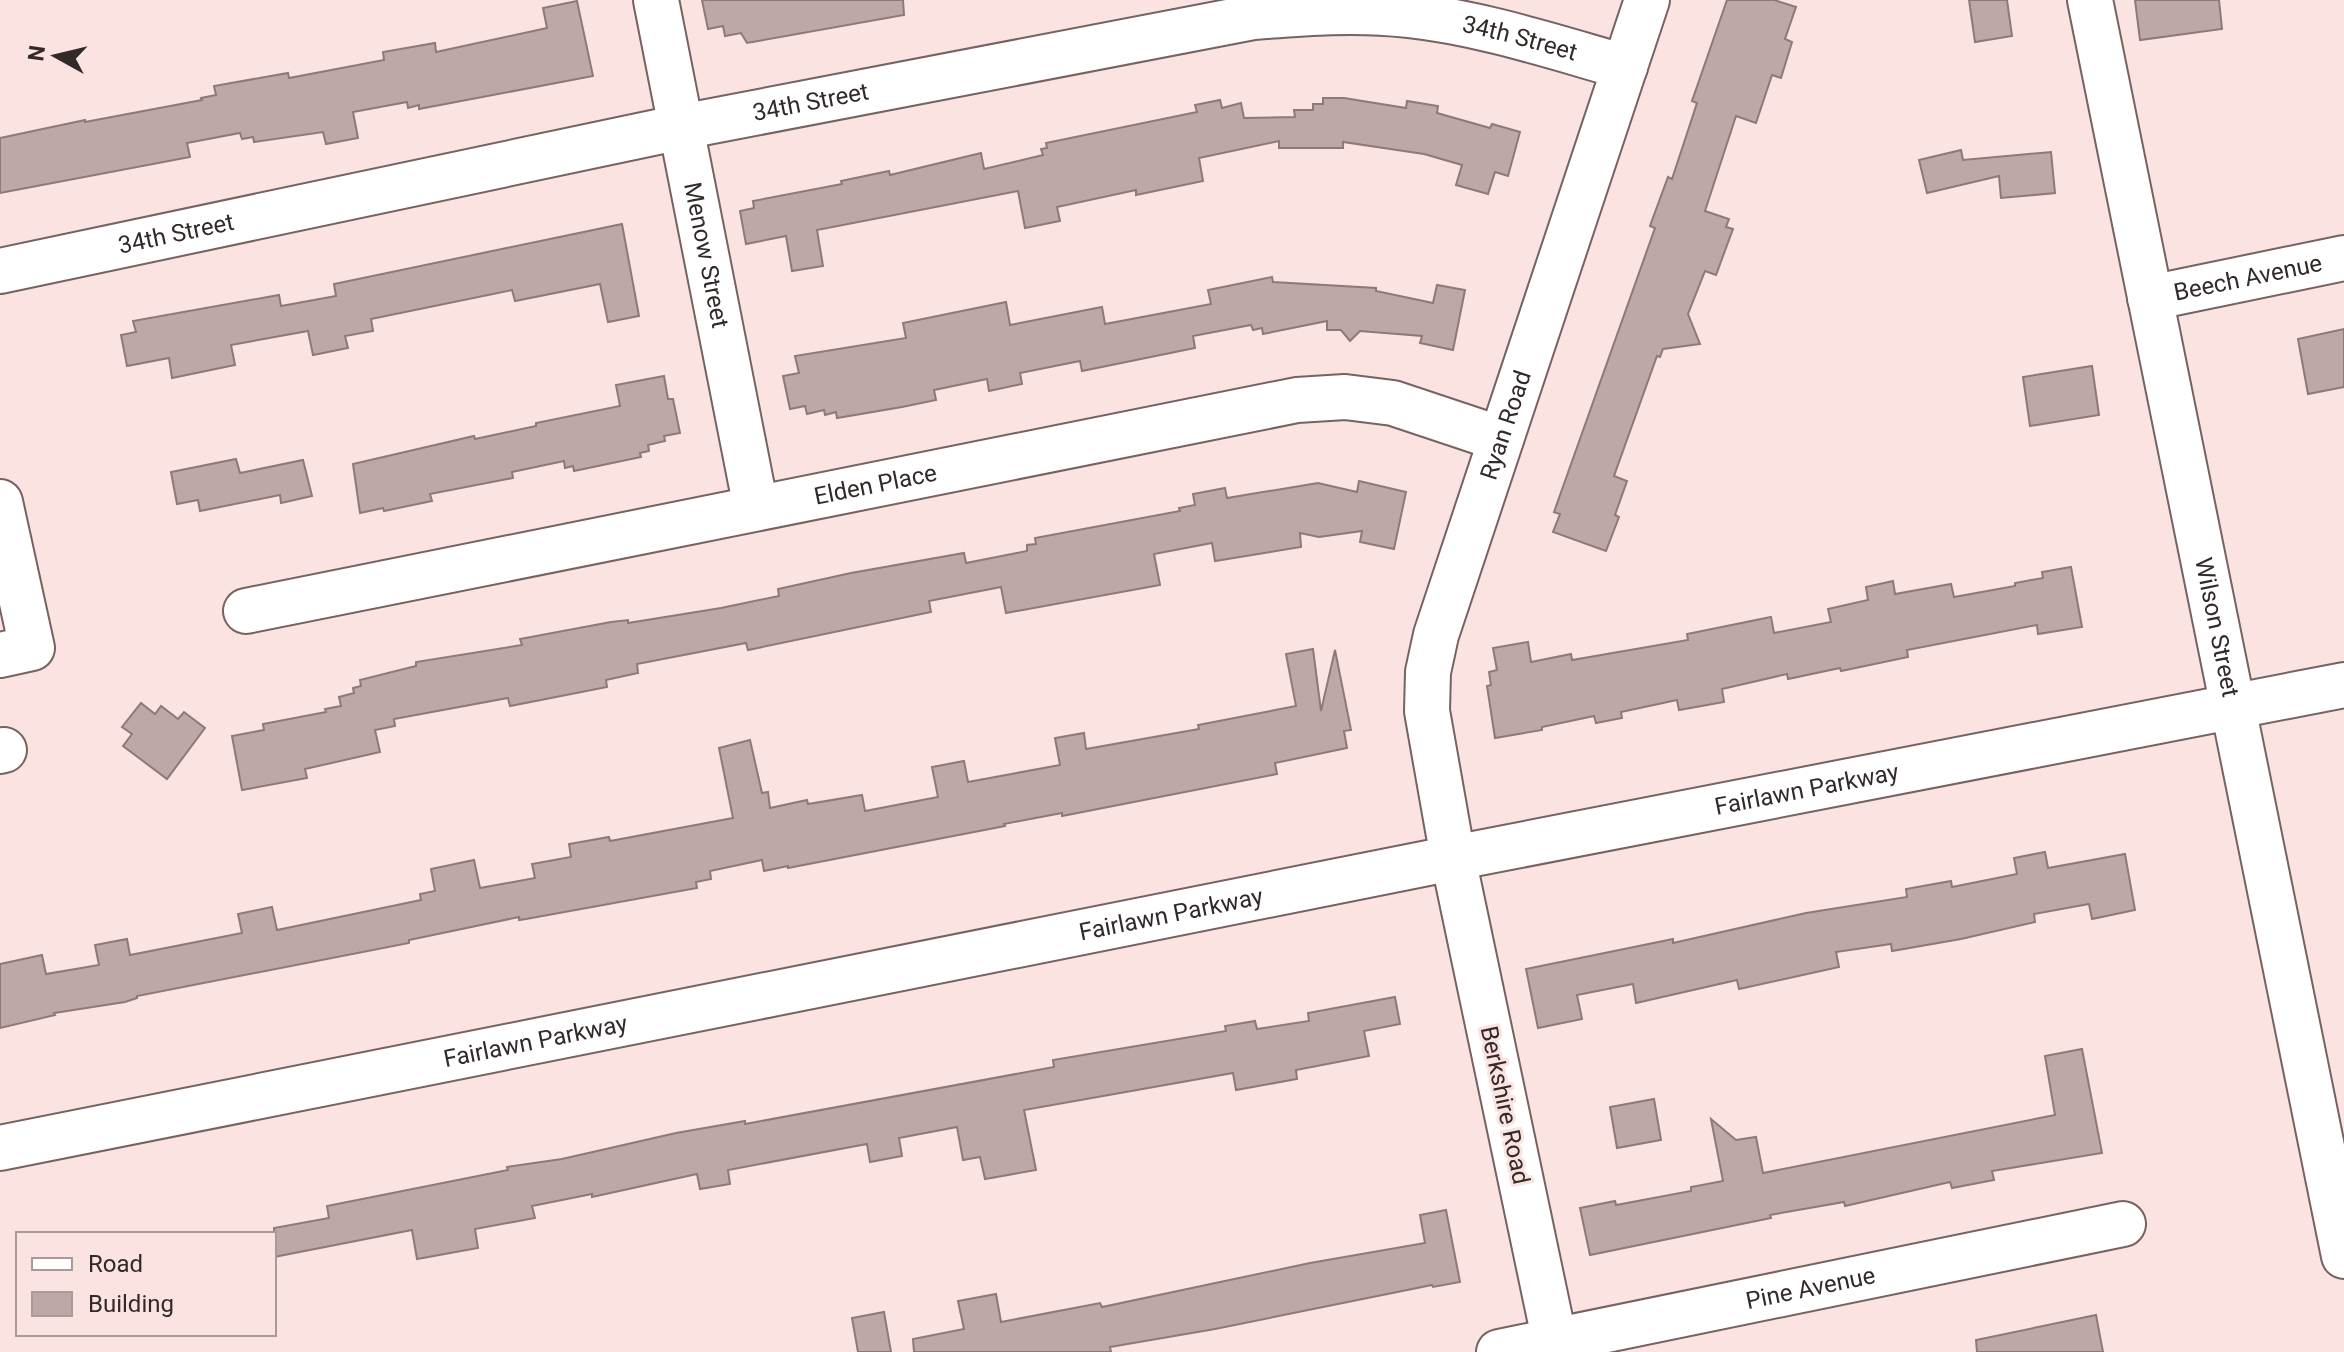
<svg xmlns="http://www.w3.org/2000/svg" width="2344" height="1352" font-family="Roboto,sans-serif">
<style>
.building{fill:#bea8a7;stroke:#8d7978;stroke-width:2}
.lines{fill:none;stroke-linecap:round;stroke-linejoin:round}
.minor-casing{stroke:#766261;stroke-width:48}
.minor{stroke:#fff;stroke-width:44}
.labels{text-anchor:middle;stroke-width:6;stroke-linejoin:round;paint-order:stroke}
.street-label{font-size:24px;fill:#322a29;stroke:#fae3e1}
</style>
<rect width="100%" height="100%" fill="#fae3e1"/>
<g class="building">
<path d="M702,0H903L904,15L747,43L741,33L725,36L723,26L708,29Z"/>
<path d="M1727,0H1774L1796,7L1785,39L1792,42L1781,78L1772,75L1756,123L1736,116L1705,211L1729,219L1726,227L1733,229L1716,275L1705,271L1688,314L1700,344L1663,349L1660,357L1657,356L1614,476L1627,481L1615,515L1619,517L1606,551L1553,532L1560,514L1554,512L1655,228L1650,226L1668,177L1672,179L1697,103L1692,101Z"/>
<path d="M1969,0H2007L2012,36L1975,42Z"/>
<path d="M2135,0H2219L2222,29L2140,40Z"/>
<path d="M577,1L593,76L419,109V105L408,108L407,102L353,112L358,138L326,144L323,132L254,142L253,137L242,139L240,133L187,143L190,157L0,193V138L85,120V122L202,100L201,98L216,95L214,86L288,73L289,78L384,60L383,52L435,43L436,52L547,28L543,8Z"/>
<path d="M1323,98H1344L1406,108L1407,101L1438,106L1437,113L1490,128L1492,124L1520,132L1508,176L1495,172L1488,194L1456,185L1462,165L1424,154L1343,142V148H1279V141L1199,158L1203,181L1136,195V190L1057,207L1060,221L1025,228L1018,191L817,230L823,266L792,271L786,236L746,244L740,211L754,208L753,201L842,184L841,181L889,171L890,175L981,153L984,169L1043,155L1041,149L1047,148L1046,143L1197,112L1195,105L1220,100L1222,108L1241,103L1244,118L1295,117L1294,110H1313V104H1323Z"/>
<path d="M1961,150L1963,160L2051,152L2055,193L2001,198L1999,176L1927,193L1919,160Z"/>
<path d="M622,224L639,316L608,322L600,284L515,301L512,290L371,319L373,331L345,336L348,348L313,355L308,331L231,345L235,365L172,378L169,358L127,366L121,335L136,332L133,321L279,295L281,306L336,296L334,284Z"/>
<path d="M1272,277L1273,282L1376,288V291L1433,303L1437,285L1465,290L1453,350L1420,343L1422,336L1360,331L1350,341L1341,330H1327V321L1263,334L1262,328L1253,330L1251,325L1193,336L1195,348L1082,371L1080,361L1020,373L1022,384L989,391L987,379L934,390L936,400L902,407L837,418L836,412L825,415L824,410L807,414L805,406L790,409L783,376L799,373L795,356L906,338L903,323L1006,302L1010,325L1102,307L1105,324L1211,304L1208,290Z"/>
<path d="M2344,329V387L2308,394L2298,339Z"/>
<path d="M2092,366L2099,415L2030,426L2023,377Z"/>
<path d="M664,376L668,399H673L680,433L664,436L665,441L648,445L649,451L640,453L641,457L574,471L573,466L565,468L564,461L512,472L513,478L430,494L432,501L384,511L383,508L360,513L353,464L474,436L475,439L536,426V423L620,406L616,385Z"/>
<path d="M236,459L240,473L303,460L312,496L281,503L280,495L200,511L198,500L177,504L171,472Z"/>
<path d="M1359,481L1406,492L1394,549L1360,542L1362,531L1319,537L1300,533L1301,547L1215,561L1212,543L1154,554L1160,585L1006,613L1001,587L929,601L931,612L748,650L746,643L637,664L638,673L606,680L607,687L510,706L508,698L394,719L395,726L375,730L380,752L305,769L307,778L242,790L232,736L264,730L263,724L326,712L325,709L341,706L339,697L354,693L353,688L361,686L360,680L416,666V662L522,645L520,639L611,622L628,620V623L721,608L779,596L778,589L851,573L964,553L966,563L1027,551V545L1036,544L1035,538L1180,511L1179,508L1195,505L1193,494L1225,488L1227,498L1318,483L1357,492Z"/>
<path d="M2071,567L2082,627L2038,634L2037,625L1907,650L1908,657L1841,671L1840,668L1788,679L1787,674L1722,689L1724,702L1679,710L1677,700L1621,712L1622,718L1596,723L1594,716L1542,727V730L1495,738L1487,686L1491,685L1489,672L1497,670L1493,648L1528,642L1531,662L1571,654L1572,660L1688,640L1687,634L1771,617L1774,633L1831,622L1828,609L1868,600L1866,587L1893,581L1895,594L1951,584L1954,597L2015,586V583L2043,578L2042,572Z"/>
<path d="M1313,649L1321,711L1335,650L1351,730L1344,731L1347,748L1275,763L1277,774L1062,816V813L1004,824L1005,826L788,868V866L764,871L762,860L710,871L711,879L696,882L697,888L526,919L519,920V917L409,940V943L137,996V998L125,1002L54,1013L55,1015L0,1028V964L42,955L46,974L99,965L95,945L127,939L130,955L242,933L238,914L272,907L277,930L421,900L420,894L435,891L431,869L474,860L480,888L535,878L532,864L571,857L569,844L609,837L610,841L733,818L719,748L750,740L762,793L768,792L770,808L807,800L808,804L862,795L865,811L938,797L932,767L964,761L968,782L1060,765L1055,738L1084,733L1086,749L1199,729L1198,725L1296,706L1286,654Z"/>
<path d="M141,703L155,714L161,706L178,719L184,712L205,728L167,779L123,746L132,734L122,727Z"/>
<path d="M2045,852L2048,868L2125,854L2135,910L2092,919L2089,904L2034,914L2035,922L1961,939L1892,951L1891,944L1836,952L1839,967L1739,989L1737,980L1636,1003L1633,984L1577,995L1582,1019L1538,1028L1526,969L1673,939V943L1806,913L1907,897L1906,889L1951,881L1952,887L2017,874L2014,858Z"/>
<path d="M1395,997L1400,1024L1364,1031L1369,1056L1296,1070L1297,1079L1236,1090L1233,1073L1024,1110L1036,1170L985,1179L980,1157L963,1160L957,1127L899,1138L902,1156L870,1162L867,1144L728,1170L730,1184L700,1189L697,1174L592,1197V1194L532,1206L535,1218L475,1229L478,1248L417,1259L412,1230L274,1257V1228L329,1218L327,1206L508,1170L507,1167L562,1159L676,1133L745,1121V1124L1054,1067L1053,1060L1226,1031L1225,1026L1255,1021L1257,1029L1309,1021L1308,1013Z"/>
<path d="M2082,1049L2102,1153L1992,1171L1994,1180L1952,1188L1950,1182L1845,1206L1844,1202L1770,1215L1771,1218L1590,1255L1580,1208L1615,1201L1616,1205L1691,1191V1187L1723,1181L1711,1119L1736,1140L1756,1137L1763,1173L2055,1115L2045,1056Z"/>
<path d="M1654,1099L1661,1140L1617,1148L1610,1107Z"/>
<path d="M1446,1210L1460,1282L1433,1287L1432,1285L1215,1329L1110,1347L1111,1352H914L913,1339L964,1329L958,1301L996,1294L1001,1322L1100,1303L1102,1307L1310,1263L1425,1243L1420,1215Z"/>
<path d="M884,1312L891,1352H858L852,1318Z"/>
<path d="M2096,1315L2103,1352H1977L1976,1340Z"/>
</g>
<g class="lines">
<g class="minor-casing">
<g id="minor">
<path id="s1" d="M656,0L756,508"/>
<path id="s2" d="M2090,0L2344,1256"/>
<path id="s3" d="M0,271L681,127L1254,17C1305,13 1357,9 1408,15C1482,23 1554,47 1625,67"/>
<path id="s4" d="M2150,298L2344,258"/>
<path d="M0,502L32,648L0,655"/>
<path id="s5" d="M246,611L1297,400L1345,397L1393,403L1501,439"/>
<path d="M0,751L4,750"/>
<path id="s6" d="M0,1148L1453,858L2344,685"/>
<path id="s7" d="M1499,1352L2123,1224"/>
<path id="s8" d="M1557,1352L1453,858L1427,711L1428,672L1436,635L1647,0"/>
</g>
</g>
<use href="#minor" class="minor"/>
</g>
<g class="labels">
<g class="street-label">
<text dy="8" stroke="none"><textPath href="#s3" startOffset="1548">34th Street</textPath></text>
<text dy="8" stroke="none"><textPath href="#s3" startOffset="828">34th Street</textPath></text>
<text dy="8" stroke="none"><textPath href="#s3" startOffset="180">34th Street</textPath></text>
<text dy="8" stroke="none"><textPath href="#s1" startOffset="260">Menow Street</textPath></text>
<text dy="8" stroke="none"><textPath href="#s4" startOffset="100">Beech Avenue</textPath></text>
<text dy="8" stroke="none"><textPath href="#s8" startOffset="952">Ryan Road</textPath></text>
<text dy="8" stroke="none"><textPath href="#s5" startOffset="642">Elden Place</textPath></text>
<text dy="8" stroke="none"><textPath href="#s2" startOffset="640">Wilson Street</textPath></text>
<text dy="8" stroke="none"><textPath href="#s6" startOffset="1842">Fairlawn Parkway</textPath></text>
<text dy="8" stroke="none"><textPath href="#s6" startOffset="1194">Fairlawn Parkway</textPath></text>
<text dy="8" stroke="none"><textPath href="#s6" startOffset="546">Fairlawn Parkway</textPath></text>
<text transform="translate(1505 1105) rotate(78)" y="8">Berkshire Road</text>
<text dy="8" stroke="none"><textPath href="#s7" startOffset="318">Pine Avenue</textPath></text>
</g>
</g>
<rect x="16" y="1232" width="260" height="104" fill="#fae3e1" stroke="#aa9997" stroke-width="2"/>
<rect x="32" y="1258" width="40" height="12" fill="#ffffff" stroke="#aa9997" stroke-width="2"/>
<text x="88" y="1272" font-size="24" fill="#322a29">Road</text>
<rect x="32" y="1292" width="40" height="24" fill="#bea8a7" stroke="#aa9997" stroke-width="2"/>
<text x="88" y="1312" font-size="24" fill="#322a29">Building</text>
<g transform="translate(56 56) rotate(278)" stroke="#fae3e1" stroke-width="6" paint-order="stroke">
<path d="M0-6L14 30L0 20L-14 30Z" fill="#322a29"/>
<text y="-12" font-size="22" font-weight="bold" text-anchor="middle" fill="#322a29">N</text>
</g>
</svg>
